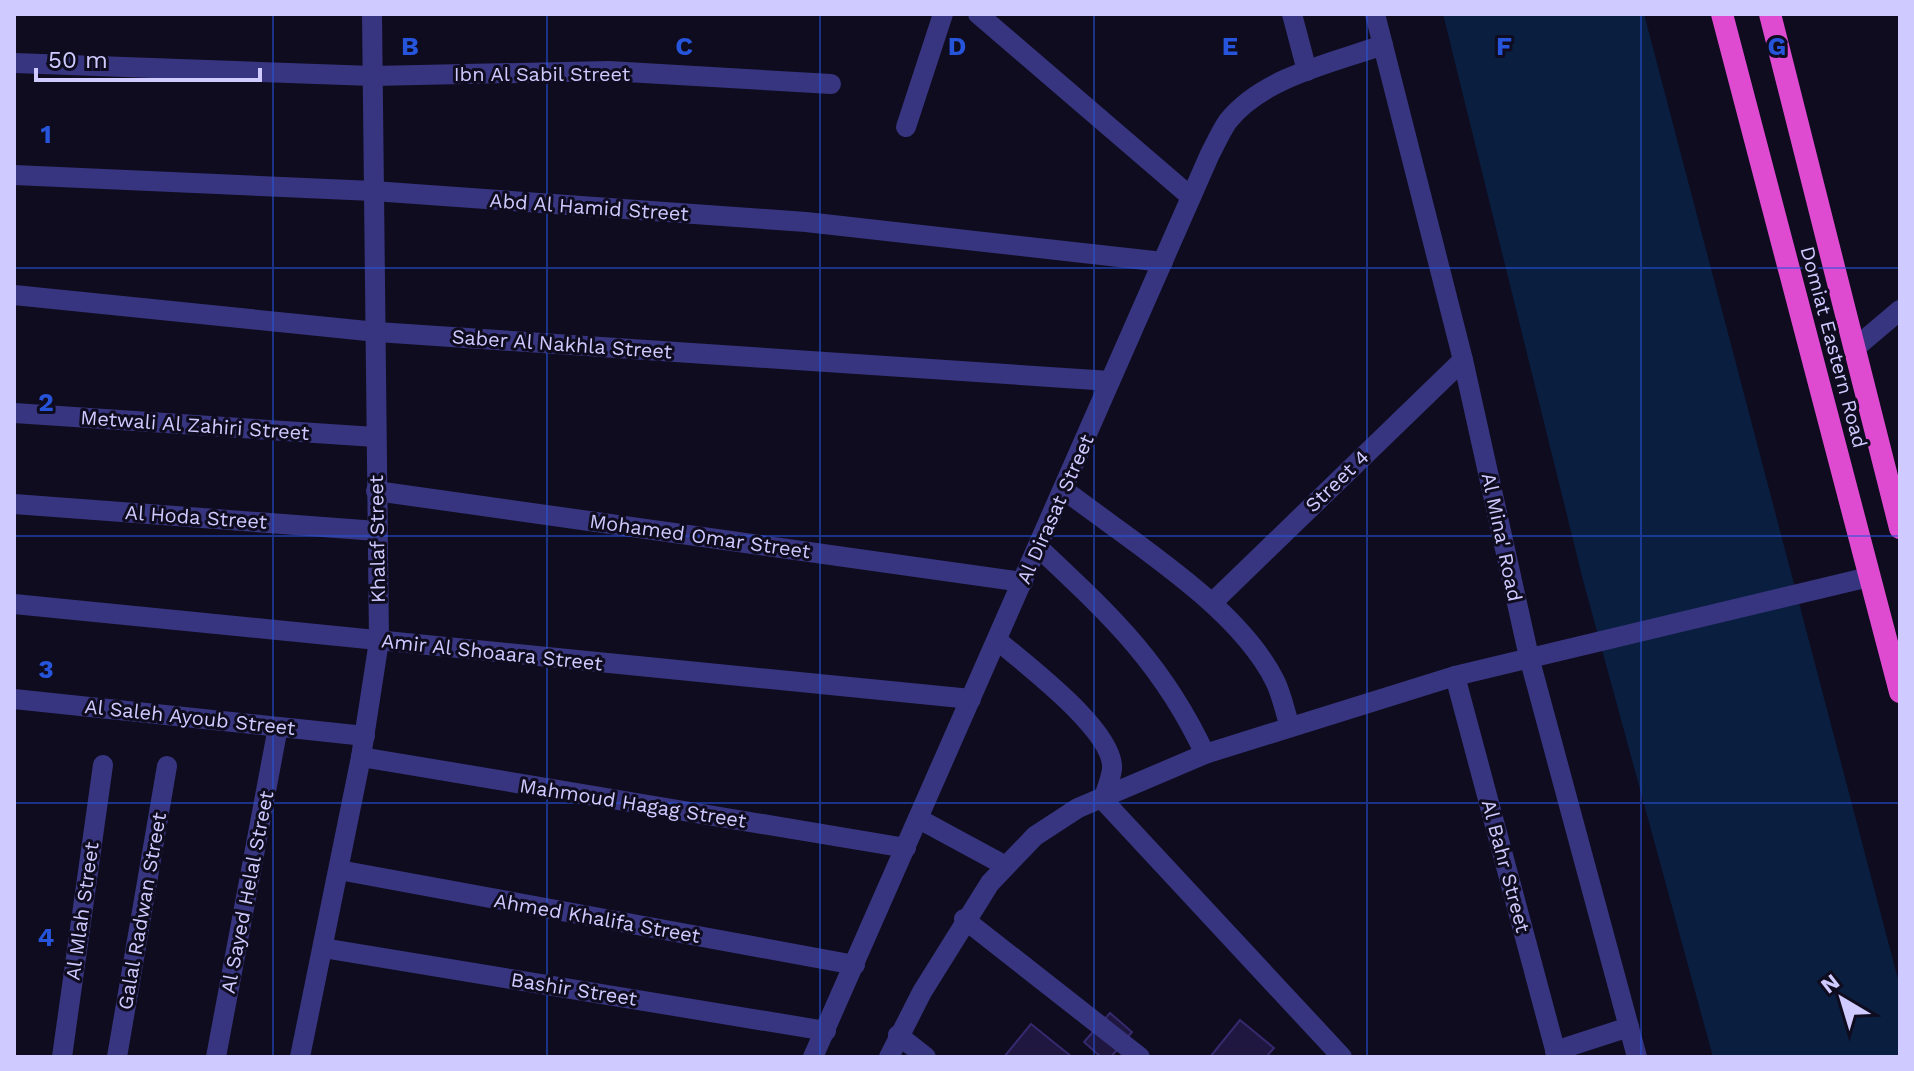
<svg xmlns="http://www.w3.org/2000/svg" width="1914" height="1071" font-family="'Work Sans',sans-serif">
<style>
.water{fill:#0a1e40}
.building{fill:#1f1740;stroke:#36296d;stroke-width:2}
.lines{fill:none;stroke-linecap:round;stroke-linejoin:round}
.minor{stroke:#37357f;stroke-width:20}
.tertiary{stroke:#37357f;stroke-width:20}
.trunk{stroke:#de4bd0;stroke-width:22}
.grid{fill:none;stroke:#2654da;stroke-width:2;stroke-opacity:0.55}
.labels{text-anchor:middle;stroke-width:6;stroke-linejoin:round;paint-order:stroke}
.street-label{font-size:20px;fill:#cfcaff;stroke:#0f0c1f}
.grid-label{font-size:26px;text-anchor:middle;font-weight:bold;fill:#2654da;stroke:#0f0c1f;stroke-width:6;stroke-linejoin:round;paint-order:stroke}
</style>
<rect width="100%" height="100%" fill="#0f0c1f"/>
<path class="water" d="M1443,14H1644L1900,987V1057H1713L1583,580Z"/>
<g class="building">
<path d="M1110,1013L1132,1032L1111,1057H1101L1084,1042Z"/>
<path d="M1240,1020L1274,1048L1266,1057H1210Z"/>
<path d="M1031,1024L1072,1057H1004Z"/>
</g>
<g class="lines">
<g class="minor">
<path d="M978,14L1191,197"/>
<path d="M1292,14L1307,71"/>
<path d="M14,63L372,76L609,71L831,84"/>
<path d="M906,127L943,14"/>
<path d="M14,175L373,191L806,222L1163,262"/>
<path d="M14,295L377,332L1110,381"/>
<path d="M1855,348L1900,310"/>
<path d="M14,413L375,437"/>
<path d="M1063,489C1129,540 1238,606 1275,681C1282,695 1285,712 1290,727"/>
<path d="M376,491L1023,582"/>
<path d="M14,504L377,531"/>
<path d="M1038,547C1110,615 1162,662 1205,754"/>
<path d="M1212,603L1463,360"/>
<path d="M14,604L971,699"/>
<path d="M997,640C1025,664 1115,731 1112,769C1111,779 1106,790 1103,800L1342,1057"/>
<path d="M1455,676L1557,1057"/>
<path d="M14,699L365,736"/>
<path d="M361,757L906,848"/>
<path d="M339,870L855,965"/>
<path d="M964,919L1140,1057"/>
<path d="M323,948L826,1031"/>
<path d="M898,1035L926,1057"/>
<path d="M1555,1051L1629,1027"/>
<path d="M62,1057L103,765"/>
<path d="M117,1057L167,766"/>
<path d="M216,1057L278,727"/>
<path d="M300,1057L361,757L379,641L372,14"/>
</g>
<g class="tertiary">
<path d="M1375,14L1463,360L1529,657L1637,1057"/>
<path d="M919,819L1004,865"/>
<path d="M813,1057L1210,154C1216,143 1221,131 1228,121C1263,77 1332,63 1383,45"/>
<path d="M889,1057L922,992L990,883L1035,836L1078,808L1205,754L1455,676L1869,577"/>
</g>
<g class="trunk">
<path d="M1722,14L1900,692"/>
<path d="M1770,14L1900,528"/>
</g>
</g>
<path class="grid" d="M273,14V1057M547,14V1057M820,14V1057M1094,14V1057M1367,14V1057M1641,14V1057M14,268H1900M14,536H1900M14,803H1900"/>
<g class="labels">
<g class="street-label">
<text x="542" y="81">Ibn Al Sabil Street</text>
<text transform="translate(589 207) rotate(4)" y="7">Abd Al Hamid Street</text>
<text transform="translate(562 344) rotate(4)" y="7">Saber Al Nakhla Street</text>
<text transform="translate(1834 347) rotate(75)" y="7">Domiat Eastern Road</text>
<text transform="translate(195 425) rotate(4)" y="7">Metwali Al Zahiri Street</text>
<text transform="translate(1337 481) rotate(-44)" y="7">Street 4</text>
<text transform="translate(1055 509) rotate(-66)" y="7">Al Dirasat Street</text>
<text transform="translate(196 517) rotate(4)" y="7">Al Hoda Street</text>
<text transform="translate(700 536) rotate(8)" y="7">Mohamed Omar Street</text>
<text transform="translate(1502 537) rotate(78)" y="7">Al Mina' Road</text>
<text transform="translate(377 539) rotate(-91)" y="7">Khalaf Street</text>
<text transform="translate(492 652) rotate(6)" y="7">Amir Al Shoaara Street</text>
<text transform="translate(190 717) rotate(6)" y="7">Al Saleh Ayoub Street</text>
<text transform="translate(633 803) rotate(9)" y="7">Mahmoud Hagag Street</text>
<text transform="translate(1506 866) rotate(75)" y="7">Al Bahr Street</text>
<text transform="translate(247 892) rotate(-79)" y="7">Al Sayed Helal Street</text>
<text transform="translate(82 911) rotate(-82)" y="7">Al Mlah Street</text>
<text transform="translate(142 911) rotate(-80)" y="7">Galal Radwan Street</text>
<text transform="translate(597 918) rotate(10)" y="7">Ahmed Khalifa Street</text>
<text transform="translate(574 989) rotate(9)" y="7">Bashir Street</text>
</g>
</g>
<g class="grid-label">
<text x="410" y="55">B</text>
<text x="684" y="55">C</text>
<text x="957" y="55">D</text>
<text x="1230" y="55">E</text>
<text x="1504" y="55">F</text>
<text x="1777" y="55">G</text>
<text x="46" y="143">1</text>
<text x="46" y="411">2</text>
<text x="46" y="678">3</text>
<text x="46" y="946">4</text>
</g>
<rect width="1914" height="1071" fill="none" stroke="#cfcaff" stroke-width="32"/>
<g transform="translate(1842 999) rotate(322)" stroke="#0f0c1f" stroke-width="6" paint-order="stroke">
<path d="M0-6L14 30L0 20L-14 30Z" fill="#cfcaff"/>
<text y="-12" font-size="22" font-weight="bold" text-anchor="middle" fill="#cfcaff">N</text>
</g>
<path d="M36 68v12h224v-12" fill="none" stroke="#cfcaff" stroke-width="4"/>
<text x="48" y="68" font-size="24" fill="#cfcaff" stroke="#0f0c1f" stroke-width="6" paint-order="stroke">50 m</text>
</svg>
